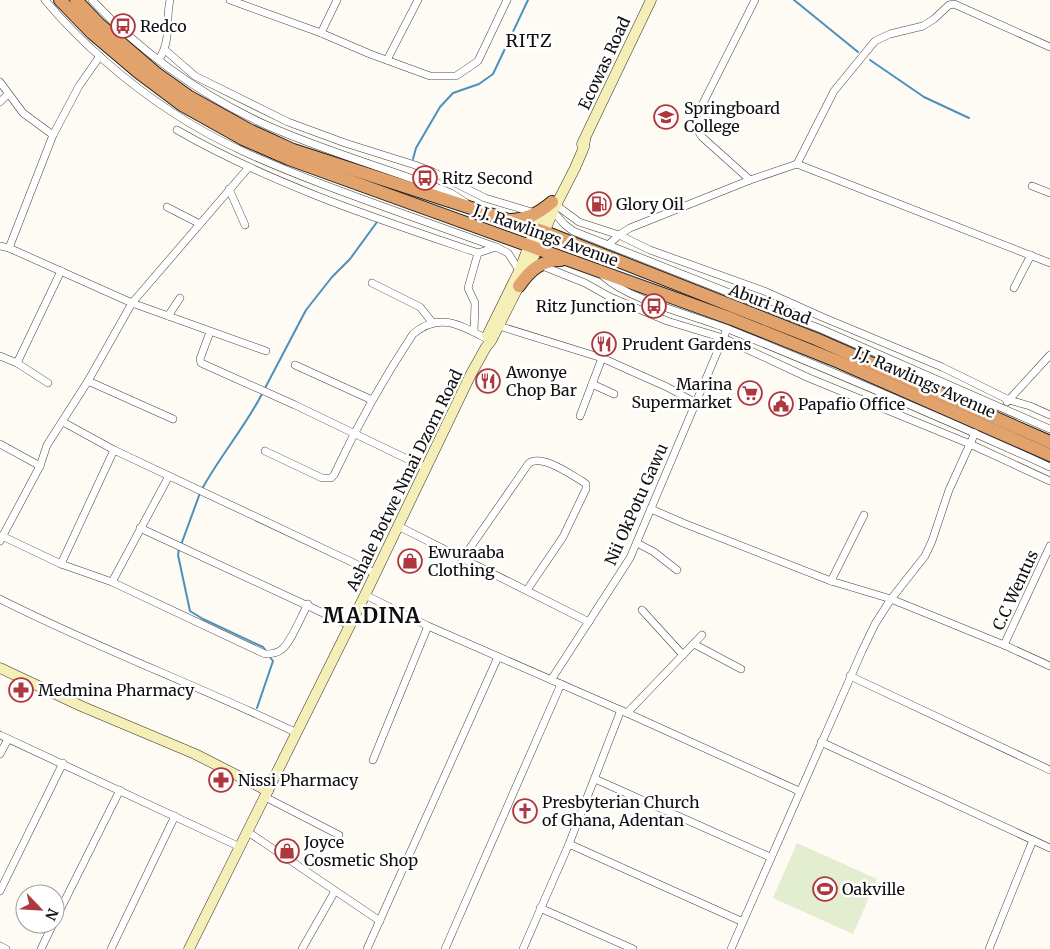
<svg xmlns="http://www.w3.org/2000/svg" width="1050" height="949" font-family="Merriweather,serif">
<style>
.pitch{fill:#e3edd0}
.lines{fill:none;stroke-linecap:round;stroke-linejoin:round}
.stream{stroke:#4e90bc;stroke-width:2}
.street-casing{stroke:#424242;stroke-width:8}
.secondary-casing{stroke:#313131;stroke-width:11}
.highway-casing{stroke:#202020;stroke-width:14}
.street{stroke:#fff;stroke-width:7}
.secondary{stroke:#f5eeb6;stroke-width:10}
.highway{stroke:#e2a26c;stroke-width:12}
.labels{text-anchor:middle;stroke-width:5;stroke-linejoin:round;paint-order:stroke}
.poi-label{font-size:16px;fill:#0f0f0f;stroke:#fff;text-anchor:start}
.street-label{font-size:16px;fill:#0f0f0f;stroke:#fff}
.neighbourhood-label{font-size:18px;letter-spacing:1px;fill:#0f0f0f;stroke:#fff}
.district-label{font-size:21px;font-weight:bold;letter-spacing:1px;fill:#0f0f0f;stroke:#fff}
</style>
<rect width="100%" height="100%" fill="#fdfbf3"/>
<path class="pitch" d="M797,843L877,879L853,934L773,898Z"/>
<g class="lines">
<g class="stream">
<path d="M794,0L858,52"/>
<path d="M870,60L924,97L969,118"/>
<path d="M413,159L416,148L440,107L453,93L479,84L493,74L528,0"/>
<path d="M264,390L306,310L332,277L350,259L377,222"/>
<path d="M202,489C220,456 245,427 262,394"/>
<path d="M181,545L200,493"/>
<path d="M179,549L178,555L190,611L203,619L263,647L267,652"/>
<path d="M257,708L273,661L269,656"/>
</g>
<g class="street-casing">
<g id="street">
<path d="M45,0C79,41 127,83 172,112C218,143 270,164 322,184C380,206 438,226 496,247L508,253L517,267L520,269"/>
<path d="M92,0C141,52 201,95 266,125C326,152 390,169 451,193L465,202"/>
<path d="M230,0L321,33L337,0"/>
<path d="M321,33L370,54L430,76H456L478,61L507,0"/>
<path d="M165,50L195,76L288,122L345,143L415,165L433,172L485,198L535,213"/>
<path d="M159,60C172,38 165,23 170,0"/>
<path d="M387,60L418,0"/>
<path d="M0,82L23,113L53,135"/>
<path d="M0,102L8,94"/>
<path d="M177,130C271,184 375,218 478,253L496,247"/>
<path d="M797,164L834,91L875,41L890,34L923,26L934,19L949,5L954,4L1050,47"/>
<path d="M750,180L702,137C697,130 696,126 696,117L755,0"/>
<path d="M1032,186L1050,193"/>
<path d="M229,189L245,225"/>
<path d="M556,205L579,222L619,235L650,250L764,291L822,317L942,367L1009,400L1030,406L1050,415"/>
<path d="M167,207L200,224"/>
<path d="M553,211L564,224L573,231L821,329L1050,429"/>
<path d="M608,245L619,235L630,228L750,180L797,164L1050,263"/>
<path d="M0,246L9,248L132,303L266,351"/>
<path d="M9,248L53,135L79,86L100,56"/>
<path d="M540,265L585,283L610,297L667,321L723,338L809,378L970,444L1050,481"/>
<path d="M603,276C630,301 693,315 728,329C837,373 944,419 1050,467"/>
<path d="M372,283L420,307L432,322"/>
<path d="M1014,288L1031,255"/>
<path d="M168,316L180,298"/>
<path d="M499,326L602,358L667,387L696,403"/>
<path d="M210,332L200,359L201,363L295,405L426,468"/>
<path d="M474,332L475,303L468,288L478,253"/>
<path d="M0,356L17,363L48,383"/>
<path d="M17,363L61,271"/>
<path d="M295,365L372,400"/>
<path d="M88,381L173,419"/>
<path d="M592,384L614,394"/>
<path d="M1007,402L1050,355"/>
<path d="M580,416L602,358"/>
<path d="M63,422L114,450L375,573"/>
<path d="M0,444L40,466"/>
<path d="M265,451L322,478H331L334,475C357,426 383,379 413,334C440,311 462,326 489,340"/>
<path d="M651,509L683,523L831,581L891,599L1004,645L1050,666"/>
<path d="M398,526L589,622"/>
<path d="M140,528L349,625"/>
<path d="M2,536L61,564L112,582L265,654C270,654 276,654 281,650C291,643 301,616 308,604"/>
<path d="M0,541L40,466L47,445L88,381L132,303L249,167"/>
<path d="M637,543L654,552L677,570"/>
<path d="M463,558L529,463C542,454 570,474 582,481L586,484V489L563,537L527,590"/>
<path d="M61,564L114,450"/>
<path d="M831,581L864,515"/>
<path d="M112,582L169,476"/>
<path d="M365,595L428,626L627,713L799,791"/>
<path d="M0,599C97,648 199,686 297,733"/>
<path d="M642,610L683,655"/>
<path d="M694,644L741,669"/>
<path d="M1004,645L1050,546"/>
<path d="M850,676L1050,770"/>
<path d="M551,680L630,558L727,329"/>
<path d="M627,713L702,635"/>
<path d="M0,735L240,847"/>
<path d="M821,742L1050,848"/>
<path d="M0,754L8,739"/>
<path d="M373,760L428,626"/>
<path d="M595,779L770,857"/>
<path d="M265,797L339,835"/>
<path d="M248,832L380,921"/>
<path d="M569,844L743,922"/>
<path d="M0,891L63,763"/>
<path d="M540,908L633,949"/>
<path d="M55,920L120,790"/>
<path d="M0,946L6,949"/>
<path d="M41,949L53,924"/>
<path d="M111,949L175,816"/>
<path d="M302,949L335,891"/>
<path d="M367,949L498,657"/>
<path d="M445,949L561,684"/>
<path d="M523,949L569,844L621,710"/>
<path d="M731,949L862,651L875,624L891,599L925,556L932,541L949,490L975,433"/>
<path d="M989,949L1033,840"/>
</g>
</g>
<g class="secondary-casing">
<g id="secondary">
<path d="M582,144L651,0"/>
<path d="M487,336L520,269L535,229L550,205"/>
<path d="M0,668L81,706L195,754L268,791"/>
<path d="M189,949L365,595L471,374L486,347L491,341L537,250L553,211L575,168L584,147L585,140"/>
</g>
</g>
<g class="highway-casing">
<g id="highway">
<path d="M60,0L92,33L138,72L182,105L243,139L289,159L732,319L839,362L1050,455"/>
<path d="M76,0L99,24L157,74L188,96L249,130L293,150L545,232L816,339L1050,442"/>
<path d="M511,220C528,219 539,213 552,202"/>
<path d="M519,286C530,270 542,260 561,260"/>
</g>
</g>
<use href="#street" class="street"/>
<use href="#secondary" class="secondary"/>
<use href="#highway" class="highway"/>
</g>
<defs>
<g id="bus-ring" transform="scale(1.25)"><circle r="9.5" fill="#fff" stroke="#ae383e" stroke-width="1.5"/><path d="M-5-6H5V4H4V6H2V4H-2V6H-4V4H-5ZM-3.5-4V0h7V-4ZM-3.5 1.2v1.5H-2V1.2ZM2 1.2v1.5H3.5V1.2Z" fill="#ae383e"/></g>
<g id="school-ring" transform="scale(1.25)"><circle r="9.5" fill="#fff" stroke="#ae383e" stroke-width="1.5"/><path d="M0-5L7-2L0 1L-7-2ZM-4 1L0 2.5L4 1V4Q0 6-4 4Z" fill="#ae383e"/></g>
<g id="fuel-ring" transform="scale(1.25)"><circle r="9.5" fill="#fff" stroke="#ae383e" stroke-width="1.5"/><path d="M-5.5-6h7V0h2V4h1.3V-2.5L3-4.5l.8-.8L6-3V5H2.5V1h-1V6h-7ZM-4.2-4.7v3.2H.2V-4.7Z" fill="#ae383e"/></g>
<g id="restaurant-ring" transform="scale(1.25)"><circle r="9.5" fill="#fff" stroke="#ae383e" stroke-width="1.5"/><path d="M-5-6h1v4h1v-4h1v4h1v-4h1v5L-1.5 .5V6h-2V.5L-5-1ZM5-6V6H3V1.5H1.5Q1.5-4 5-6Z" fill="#ae383e"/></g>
<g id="supermarket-ring" transform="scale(1.25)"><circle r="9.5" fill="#fff" stroke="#ae383e" stroke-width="1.5"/><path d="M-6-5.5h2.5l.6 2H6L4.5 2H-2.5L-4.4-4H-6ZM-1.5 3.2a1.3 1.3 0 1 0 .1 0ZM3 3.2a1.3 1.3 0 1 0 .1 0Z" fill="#ae383e"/></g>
<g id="civic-ring" transform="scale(1.25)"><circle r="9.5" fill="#fff" stroke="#ae383e" stroke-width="1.5"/><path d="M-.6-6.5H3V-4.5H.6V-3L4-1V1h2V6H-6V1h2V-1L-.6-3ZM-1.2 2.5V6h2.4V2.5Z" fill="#ae383e"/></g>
<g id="shop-ring" transform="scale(1.25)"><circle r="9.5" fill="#fff" stroke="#ae383e" stroke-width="1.5"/><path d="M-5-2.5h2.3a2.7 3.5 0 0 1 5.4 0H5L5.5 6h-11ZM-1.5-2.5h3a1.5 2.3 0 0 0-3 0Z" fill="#ae383e"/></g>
<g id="pharmacy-ring" transform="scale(1.25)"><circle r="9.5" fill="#fff" stroke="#ae383e" stroke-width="1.5"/><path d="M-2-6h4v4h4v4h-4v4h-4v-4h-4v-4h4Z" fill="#ae383e"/></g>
<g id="church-ring" transform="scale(1.25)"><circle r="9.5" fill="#fff" stroke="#ae383e" stroke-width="1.5"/><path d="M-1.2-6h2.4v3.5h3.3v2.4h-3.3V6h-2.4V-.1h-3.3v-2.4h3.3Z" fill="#ae383e"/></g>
<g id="stadium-ring" transform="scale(1.25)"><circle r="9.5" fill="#fff" stroke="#ae383e" stroke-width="1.5"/><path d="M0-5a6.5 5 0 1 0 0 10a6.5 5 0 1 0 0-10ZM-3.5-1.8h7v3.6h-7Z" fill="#ae383e"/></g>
</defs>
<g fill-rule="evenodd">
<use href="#bus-ring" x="123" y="26"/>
<use href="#school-ring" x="666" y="117"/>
<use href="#bus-ring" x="425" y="178"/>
<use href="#fuel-ring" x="599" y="204"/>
<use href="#bus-ring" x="654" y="306"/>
<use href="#restaurant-ring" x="604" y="344"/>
<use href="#restaurant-ring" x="488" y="381"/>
<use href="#supermarket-ring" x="750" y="393"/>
<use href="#civic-ring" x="781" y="404"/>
<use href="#shop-ring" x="410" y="561"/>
<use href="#pharmacy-ring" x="21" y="690"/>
<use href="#pharmacy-ring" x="221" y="780"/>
<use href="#church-ring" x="525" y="811"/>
<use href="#shop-ring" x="287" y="851"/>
<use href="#stadium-ring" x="825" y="889"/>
</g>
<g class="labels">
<g class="poi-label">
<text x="140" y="32">Redco</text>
<text x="684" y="114">Springboard<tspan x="684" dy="18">College</tspan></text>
<text x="442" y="184">Ritz Second</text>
<text x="616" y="210">Glory Oil</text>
<text x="636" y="312" text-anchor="end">Ritz Junction</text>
<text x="622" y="350">Prudent Gardens</text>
<text x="506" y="378">Awonye<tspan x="506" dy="18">Chop Bar</tspan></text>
<text x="732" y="390" text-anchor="end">Marina<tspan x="732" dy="18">Supermarket</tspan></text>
<text x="798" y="410">Papafio Office</text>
<text x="428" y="558">Ewuraaba<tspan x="428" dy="18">Clothing</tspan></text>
<text x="38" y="696">Medmina Pharmacy</text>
<text x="238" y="786">Nissi Pharmacy</text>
<text x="542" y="808">Presbyterian Church<tspan x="542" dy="18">of Ghana, Adentan</tspan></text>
<text x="304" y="848">Joyce<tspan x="304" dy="18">Cosmetic Shop</tspan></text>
<text x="842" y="895">Oakville</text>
</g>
<g class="street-label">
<text transform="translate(604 63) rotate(-65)" y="6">Ecowas Road</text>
<text transform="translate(546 235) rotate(20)" y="6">J.J. Rawlings Avenue</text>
<text transform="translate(770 304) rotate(21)" y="6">Aburi Road</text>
<text transform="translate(925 382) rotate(24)" y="6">J.J. Rawlings Avenue</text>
<text transform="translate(404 480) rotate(-64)" y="6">Ashale Botwe Nmai Dzorn Road</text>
<text transform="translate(636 504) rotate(-66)" y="6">Nii OkPotu Gawu</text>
<text transform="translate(1015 590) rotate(-65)" y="6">C.C Wentus</text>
</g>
<g class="neighbourhood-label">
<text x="529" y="47">RITZ</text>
</g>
<g class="district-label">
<text x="372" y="623">MADINA</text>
</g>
</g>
<g transform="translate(40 909) rotate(115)"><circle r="24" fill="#ffffff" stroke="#9f9f9f"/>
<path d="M0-4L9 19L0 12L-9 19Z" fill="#ae383e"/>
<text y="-8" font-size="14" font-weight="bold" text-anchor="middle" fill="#0f0f0f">N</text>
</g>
</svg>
